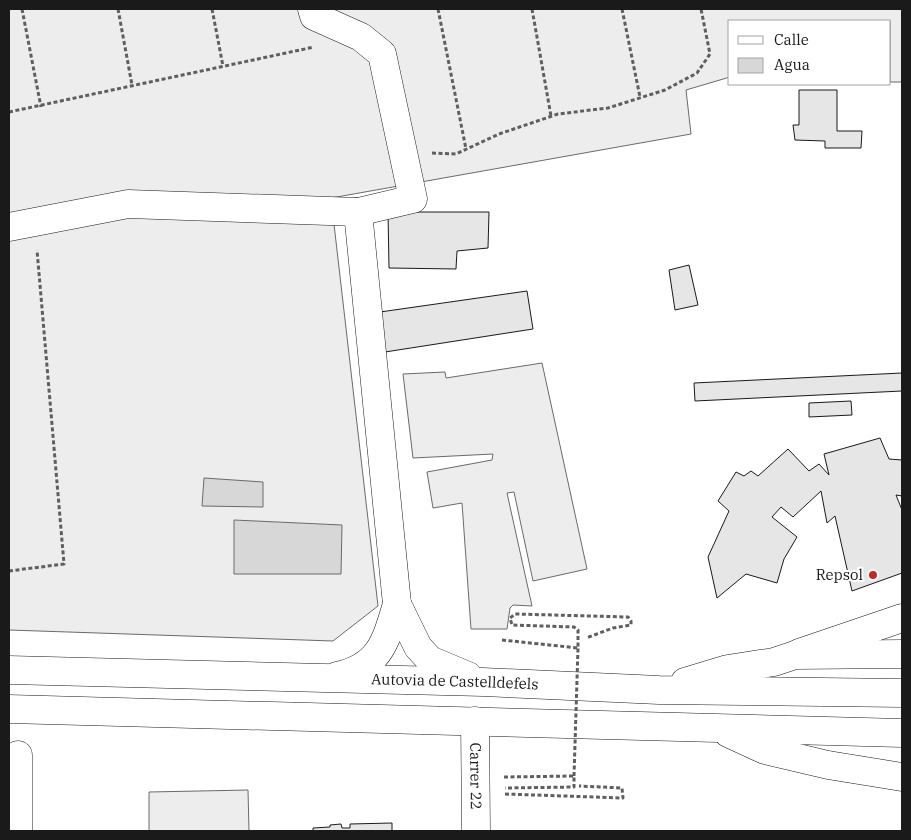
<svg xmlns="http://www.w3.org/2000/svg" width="911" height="840" font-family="'IBM Plex Serif',serif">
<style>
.built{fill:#ededed;stroke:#6a6a6a}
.water{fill:#d7d7d7;stroke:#6a6a6a}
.building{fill:#e6e6e6;stroke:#1a1a1a}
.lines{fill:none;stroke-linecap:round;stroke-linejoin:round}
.minor-casing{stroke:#1a1a1a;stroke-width:29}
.highway-casing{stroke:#1a1a1a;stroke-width:29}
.path{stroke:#5f5f5f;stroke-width:3;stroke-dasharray:4 2.5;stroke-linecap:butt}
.minor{stroke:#fff;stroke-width:28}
.highway{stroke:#fff;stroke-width:28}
.path-bridge{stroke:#5f5f5f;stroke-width:3;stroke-dasharray:4 2.5;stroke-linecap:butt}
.poi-dot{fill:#c62828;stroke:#fff;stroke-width:2}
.labels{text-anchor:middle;stroke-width:4;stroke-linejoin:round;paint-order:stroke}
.poi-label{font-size:15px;fill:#1a1a1a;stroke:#fff;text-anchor:end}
.street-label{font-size:15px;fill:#1a1a1a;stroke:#fff}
</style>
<rect width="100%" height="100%" fill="#fff"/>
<g class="built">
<path d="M9,9H902V82H890V21H730V77L686,90L691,134L331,198L378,606L333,641L9,630Z"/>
<path d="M542,363L587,569L533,581L514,492L507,493L532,606L513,605L510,608L507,629H471L462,503L433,508L427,472L492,460L493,454L413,458L403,374L445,372L446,378Z"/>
<path d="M248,790L249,831H149V792Z"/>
</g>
<g class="water">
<path d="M204,478L263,482V507L202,506Z"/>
<path d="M234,520L342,525L341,574H234Z"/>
</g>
<g class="building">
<path d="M799,90H837V131H862L861,148H825V141L795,140L793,125H799Z"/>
<path d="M388,212H489L488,248L457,251L456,269L389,268Z"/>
<path d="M689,265L698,305L675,310L669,270Z"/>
<path d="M527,291L533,329L385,352L380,312Z"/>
<path d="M902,373V391L695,401L694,383Z"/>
<path d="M851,401L852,415L809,417V403Z"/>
<path d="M880,438L889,459L902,460V496L896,495L902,510V573L852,591L835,516L827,523L821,491L793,517L781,507L772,517L797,537L784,559L777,583L746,574L717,598L708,557L729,511L718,501L736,472L744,476L751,471L758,476L788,449L809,471L819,464L829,475L824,454Z"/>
<path d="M392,823V831H313V828L330,827V825L341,824L342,828H350V824Z"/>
</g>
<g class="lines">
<g class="minor-casing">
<g id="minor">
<path d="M358,212L397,604"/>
<path d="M9,227L128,204L358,212L413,199L382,54L361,37L314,16L312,9"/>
<path d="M799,653L902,618"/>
<path id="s1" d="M475,721L476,831"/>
<path d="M18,755V831"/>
</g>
</g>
<g class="highway-casing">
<g id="highway">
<path d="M397,604L418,647L430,660L468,676"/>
<path id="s2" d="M9,670L483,682L659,690L902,693"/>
<path d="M337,676C380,667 386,641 397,604"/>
<path d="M685,682L728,669L774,662L795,655L902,654"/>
<path d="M9,709L902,733"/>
<path d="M728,733L765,750L828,765L902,777"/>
</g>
</g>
<g class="path">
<path d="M22,9L41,107"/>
<path d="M118,9L132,85"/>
<path d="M212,9L223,66"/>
<path d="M438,9L466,149"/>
<path d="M532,9L551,116"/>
<path d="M622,9L640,97"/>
<path d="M9,112L314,47"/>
<path d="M432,153L456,154L499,134L558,114L608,108L665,90L697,73L710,54L701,9"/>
<path d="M9,571L64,564L37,250"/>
<path d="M502,640L578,648V630L574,627L512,625L510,618L515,614L628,617L631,621V625L613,628L586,638"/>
<path d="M504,777L574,776V787L505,788"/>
<path d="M505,794L623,798L622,788L579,786"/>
</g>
<use href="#minor" class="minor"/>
<use href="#highway" class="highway"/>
<path class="path-bridge" d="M574,776L578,648"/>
</g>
<circle class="poi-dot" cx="873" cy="575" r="5"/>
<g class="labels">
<g class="poi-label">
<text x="863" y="580">Repsol</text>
</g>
<g class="street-label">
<text dy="5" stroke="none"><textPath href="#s2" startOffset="446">Autovia de Castelldefels</textPath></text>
<text dy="5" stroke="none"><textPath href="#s1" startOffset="55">Carrer 22</textPath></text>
</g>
</g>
<rect width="911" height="840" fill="none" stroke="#1a1a1a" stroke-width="20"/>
<rect x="728" y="20" width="162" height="65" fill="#ffffff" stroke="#a3a3a3"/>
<rect x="738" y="36" width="25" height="8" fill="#ffffff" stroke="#a3a3a3"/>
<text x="774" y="45" font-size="15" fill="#1a1a1a">Calle</text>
<rect x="738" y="58" width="25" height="15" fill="#d7d7d7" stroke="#a3a3a3"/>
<text x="774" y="70" font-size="15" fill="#1a1a1a">Agua</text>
</svg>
